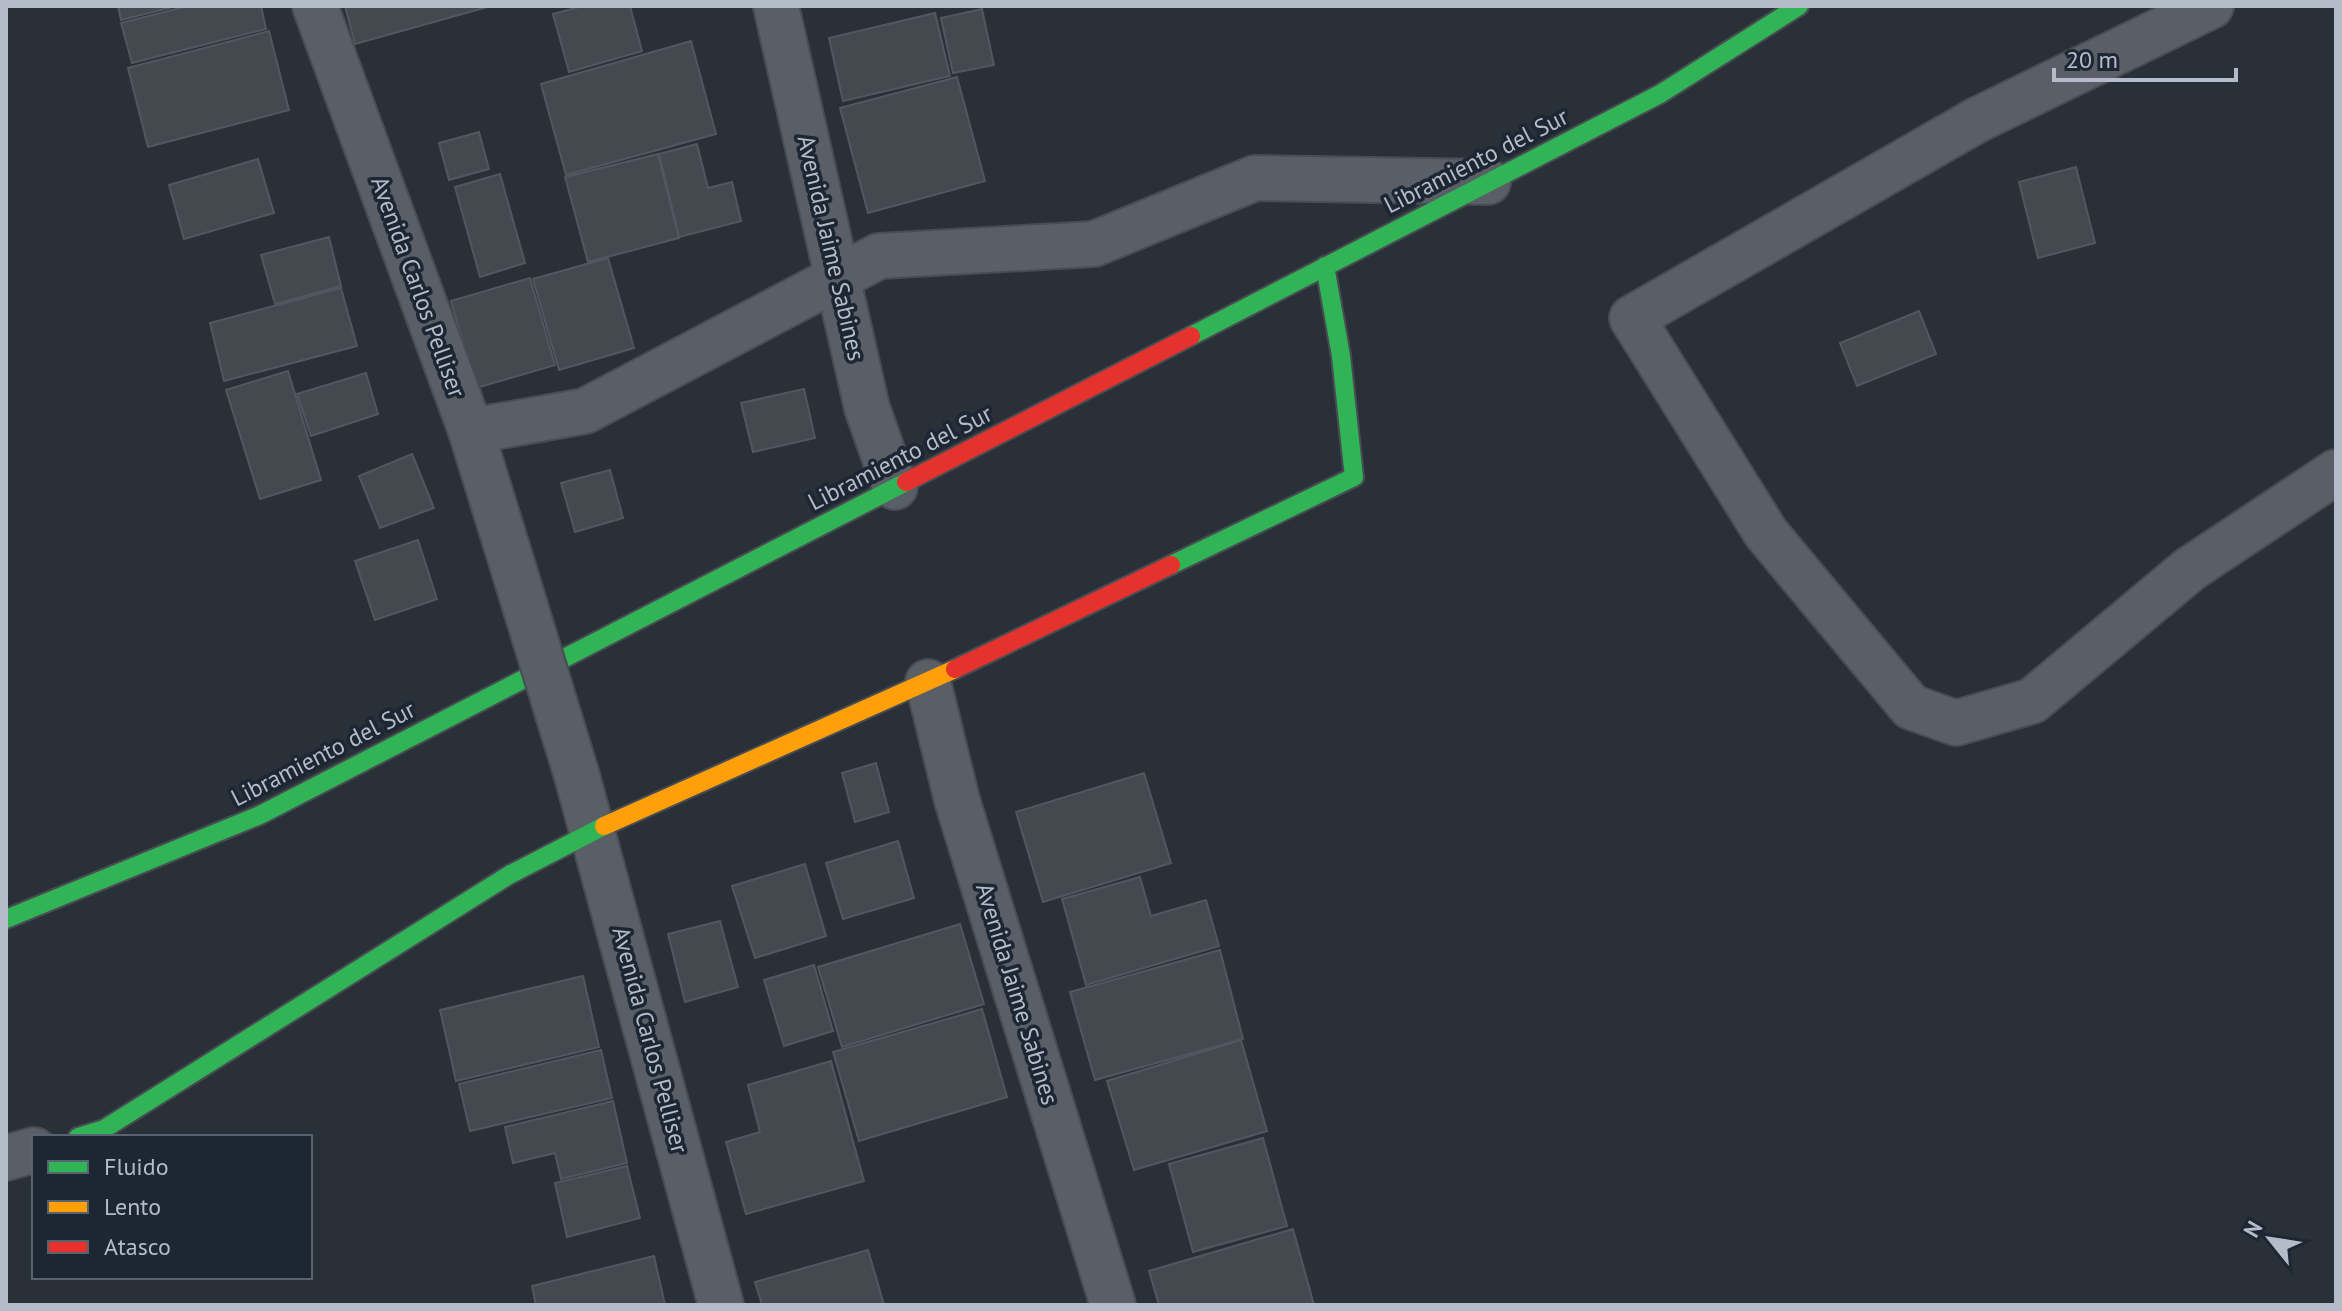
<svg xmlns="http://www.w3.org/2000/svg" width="2342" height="1311" font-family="'PT Sans',sans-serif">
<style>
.building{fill:#444950;stroke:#52575f;stroke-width:2}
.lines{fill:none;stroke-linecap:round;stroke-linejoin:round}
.street-casing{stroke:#484c53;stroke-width:48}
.fast-casing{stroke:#484c53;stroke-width:22}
.slow-casing{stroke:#484c53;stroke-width:22}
.jam-casing{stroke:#484c53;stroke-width:22}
.street{stroke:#5a5e66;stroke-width:44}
.fast{stroke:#30b455;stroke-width:18}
.slow{stroke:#ff9f0a;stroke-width:18}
.jam{stroke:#e5322d;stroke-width:18}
.street-bridge-casing{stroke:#484c53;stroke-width:48;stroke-linecap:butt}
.street-bridge{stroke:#5a5e66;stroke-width:44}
.labels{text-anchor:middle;stroke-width:7;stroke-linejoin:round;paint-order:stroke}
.street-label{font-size:24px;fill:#b4bcc9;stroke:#1d2633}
</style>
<rect width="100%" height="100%" fill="#2a3038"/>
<g class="building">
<path d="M118,6H177L121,20Z"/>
<path d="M188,6H261L266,29L132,63L121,23Z"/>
<path d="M345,6H491L355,44Z"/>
<path d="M583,6H630L642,51L569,72L553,14Z"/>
<path d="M982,9L994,65L953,73L941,18Z"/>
<path d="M935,13L950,76L843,101L829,38Z"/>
<path d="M269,31L289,110L148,147L128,68Z"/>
<path d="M691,41L716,134L566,175L541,84Z"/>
<path d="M957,77L985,181L868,213L840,108Z"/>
<path d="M479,132L489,169L449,180L439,143Z"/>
<path d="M697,144L708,188L732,182L741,221L679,237L659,154Z"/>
<path d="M658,154L679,238L588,262L565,177Z"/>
<path d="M258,159L274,213L184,239L169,185Z"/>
<path d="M2076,167L2095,243L2038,258L2019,182Z"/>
<path d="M500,174L525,263L480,277L455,187Z"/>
<path d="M329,237L341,286L275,304L261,255Z"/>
<path d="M608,258L634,348L559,370L533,279Z"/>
<path d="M530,278L555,365L476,388L451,301Z"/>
<path d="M341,288L357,346L224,381L210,323Z"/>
<path d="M1919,311L1936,354L1857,386L1840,343Z"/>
<path d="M288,371L321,480L260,499L226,390Z"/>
<path d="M366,373L378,414L311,436L297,394Z"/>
<path d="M804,389L815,438L753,452L741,403Z"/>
<path d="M412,454L434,508L380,528L359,476Z"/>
<path d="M610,470L623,518L575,532L561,483Z"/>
<path d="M418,540L437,599L375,620L355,561Z"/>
<path d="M876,763L889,812L855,822L842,773Z"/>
<path d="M1144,773L1171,863L1043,902L1016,812Z"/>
<path d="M898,841L914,898L843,919L826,863Z"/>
<path d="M805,864L826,936L755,958L732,886Z"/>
<path d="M1140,877L1151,916L1206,900L1219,946L1086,985L1062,899Z"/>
<path d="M720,921L738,987L685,1002L668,934Z"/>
<path d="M960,924L984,1004L842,1047L818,967Z"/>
<path d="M1220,950L1243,1039L1095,1080L1070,992Z"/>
<path d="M814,965L833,1031L784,1046L764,980Z"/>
<path d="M583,976L599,1047L456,1081L440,1010Z"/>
<path d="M982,1009L1007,1097L859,1141L833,1052Z"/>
<path d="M1241,1040L1267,1131L1134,1170L1107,1081Z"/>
<path d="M601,1050L612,1098L470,1131L459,1084Z"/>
<path d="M831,1061L864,1181L746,1214L726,1142L760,1132L748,1085Z"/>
<path d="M613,1101L627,1163L561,1179L555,1153L513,1163L505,1127Z"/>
<path d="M1263,1138L1287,1226L1193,1252L1169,1164Z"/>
<path d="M627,1166L640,1218L567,1237L555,1183Z"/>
<path d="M1293,1229L1314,1305H1159L1149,1271Z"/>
<path d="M868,1250L884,1305H762L755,1282Z"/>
<path d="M654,1256L665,1305H536L532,1286Z"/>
</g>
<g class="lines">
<g class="street-casing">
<g id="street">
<path d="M315,6L471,431L514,570"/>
<path d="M776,6L867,408L895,487"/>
<path d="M2211,6L1977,120L1632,318L1766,533L1911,707L1956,723L2032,701L2190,569L2336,472"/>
<path d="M471,431L585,411L879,256L1094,244L1255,178L1488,182"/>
<path d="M928,682L957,800L1113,1305"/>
<path d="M577,776L721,1305"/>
<path d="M6,1158L34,1150"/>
</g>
</g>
<g class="fast-casing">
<g id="fast">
<path d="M1191,336L1660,94L1799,6"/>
<path d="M1171,565L1354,477L1341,356L1325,266"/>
<path d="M6,919L260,815L906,482"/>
<path d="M78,1137L104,1129L509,875L604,826"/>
</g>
</g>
<g class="slow-casing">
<path id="slow" d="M604,826L955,669"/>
</g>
<g class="jam-casing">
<g id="jam">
<path d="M906,482L1191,336"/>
<path d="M955,669L1171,565"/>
</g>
</g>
<use href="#street" class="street"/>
<use href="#fast" class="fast"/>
<use href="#slow" class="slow"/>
<use href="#jam" class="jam"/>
<g class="street-bridge-casing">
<path id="street-bridge" d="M514,570L577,776"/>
</g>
<use href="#street-bridge" class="street-bridge"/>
</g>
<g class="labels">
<g class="street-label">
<text transform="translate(1476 161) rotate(-27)" y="8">Libramiento del Sur</text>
<text transform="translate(831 248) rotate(77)" y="8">Avenida Jaime Sabines</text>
<text transform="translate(418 287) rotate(70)" y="8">Avenida Carlos Pelliser</text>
<text transform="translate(900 458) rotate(-27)" y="8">Libramiento del Sur</text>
<text transform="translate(323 754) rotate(-27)" y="8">Libramiento del Sur</text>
<text transform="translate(1017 994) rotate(73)" y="8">Avenida Jaime Sabines</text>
<text transform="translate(650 1040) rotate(75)" y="8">Avenida Carlos Pelliser</text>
</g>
</g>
<rect width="2342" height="1311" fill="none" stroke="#b4bcc9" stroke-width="16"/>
<rect x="32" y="1135" width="280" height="144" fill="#1d2633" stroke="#59626f" stroke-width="2"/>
<rect x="48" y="1161" width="40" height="12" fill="#30b455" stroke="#59626f" stroke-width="2"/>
<text x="104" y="1175" font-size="24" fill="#b4bcc9">Fluido</text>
<rect x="48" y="1201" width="40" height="12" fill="#ff9f0a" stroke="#59626f" stroke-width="2"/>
<text x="104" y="1215" font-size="24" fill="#b4bcc9">Lento</text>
<rect x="48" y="1241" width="40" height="12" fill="#e5322d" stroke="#59626f" stroke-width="2"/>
<text x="104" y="1255" font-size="24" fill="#b4bcc9">Atasco</text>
<g transform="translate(2270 1239) rotate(300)" stroke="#1d2633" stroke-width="6" paint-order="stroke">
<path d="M0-6L14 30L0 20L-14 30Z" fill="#b4bcc9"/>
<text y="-12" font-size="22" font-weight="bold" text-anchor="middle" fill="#b4bcc9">N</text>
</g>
<path d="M2054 68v12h182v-12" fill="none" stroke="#b4bcc9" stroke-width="4"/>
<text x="2066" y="68" font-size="24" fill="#b4bcc9" stroke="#1d2633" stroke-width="6" paint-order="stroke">20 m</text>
</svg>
